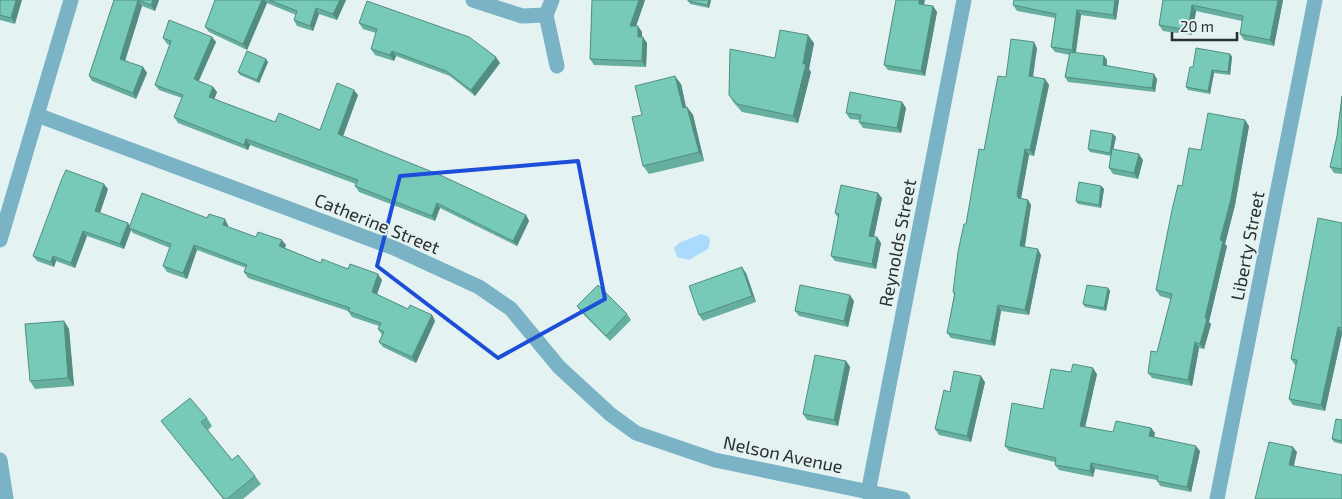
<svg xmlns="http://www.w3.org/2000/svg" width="1342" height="499" font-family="'Exo 2',sans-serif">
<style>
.water{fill:#abdbfc}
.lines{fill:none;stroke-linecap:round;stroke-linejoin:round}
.street{stroke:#79b3c5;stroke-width:15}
.wall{fill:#66ae9e}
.shaded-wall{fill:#538d81}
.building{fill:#77cab8;stroke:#538d81}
.marked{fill:none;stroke:#1d4ed8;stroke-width:4;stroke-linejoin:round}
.labels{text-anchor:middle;stroke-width:4;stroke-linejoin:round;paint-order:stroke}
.street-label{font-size:18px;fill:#2a2f2f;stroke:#e5f2f2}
</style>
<rect width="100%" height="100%" fill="#e5f2f2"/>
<path class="water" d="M701,234L709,237L710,243L708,249L689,260L677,257L674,248L679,243Z"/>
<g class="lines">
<g class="street">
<path d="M473,0L522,16L546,15"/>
<path d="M552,0L546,15L557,66"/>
<path d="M37,115L394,248L479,287L511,309L559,367L610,414L636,433L715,460L903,499"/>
<path d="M0,240L71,0"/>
<path d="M0,460L6,499"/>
<path d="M868,493L964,0"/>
<path d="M1217,499L1315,0"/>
</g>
</g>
<g class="wall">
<path d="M0,0L15,24L0,20Z"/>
<path d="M114,0H159L155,11L142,6L125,61L143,67L147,73L136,99L92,81L89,76Z"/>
<path d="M215,0H346L337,20L319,14L313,31L297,26L294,20L296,15L267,3L247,50L209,32L205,27Z"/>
<path d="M592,0H645L636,26L642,32V37L647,43L646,67L594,65L590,59Z"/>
<path d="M688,0H711L709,8L690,4Z"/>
<path d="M896,0H925L924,5L933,6L937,12L925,76L888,70L884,65Z"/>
<path d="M1119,0L1116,20L1081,15L1076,53L1104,56L1107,60V66L1157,79L1155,92L1068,82L1065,77L1070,55L1055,52L1051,47L1055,18L1017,11L1013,5Z"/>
<path d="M1163,0H1283L1274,46L1244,40L1240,34L1242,21L1196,11L1192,35L1163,31L1159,25Z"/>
<path d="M359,23L500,63L475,96L450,76L396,56L394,61L375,55L371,49L376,33L363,29Z"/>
<path d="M212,37L216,42L199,81L213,87L217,92L214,99L275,122L320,130L358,95L343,136L526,215L529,221L517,246L440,208L435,221L359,192L355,186L356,184L250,145L248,150L178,123L174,117L182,98L159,90L155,85L170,45L167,44L163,38Z"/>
<path d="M814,43L809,69L811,72L798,123L742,112L734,103L729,95L775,58Z"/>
<path d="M1037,48L1033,77L1045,79L1049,85L1034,156L1029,155L1021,198L1028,200L1031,205L1025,247L1041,255L1029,315L1001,311L995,346L951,338L947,333L954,295L953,292L966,224L984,150L1006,77Z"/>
<path d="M1230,54L1232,57L1230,75L1214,73L1210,94L1188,90L1186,87L1193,67Z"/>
<path d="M266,59L268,62L259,83L240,75L238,72Z"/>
<path d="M681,84L686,107H687L693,115L704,161L649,174L643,166L642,115Z"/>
<path d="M1342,96V174L1334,173L1330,167L1337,136Z"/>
<path d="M902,102L906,108L901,133L863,128L859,122L860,120L850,119L846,113Z"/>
<path d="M1249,126L1235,205L1225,244L1227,246L1209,322L1211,324L1204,349L1199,348L1192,386L1152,378L1148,373L1157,352L1171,299L1160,296L1156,290L1201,150Z"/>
<path d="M1113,134L1116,137L1113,149L1143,160L1138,179L1113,174L1109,168L1111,156L1090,152L1088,149Z"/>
<path d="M1101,186L1104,189L1101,208L1078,204L1076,201Z"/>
<path d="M108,189L100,213L128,223L130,226L207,218L228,225V227L256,237L286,245L285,248L321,263L348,269L382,280L377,294L408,309L432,315L435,321L416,363L383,347L379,342L382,335L378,329L379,326L352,317L348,311L248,278L244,272L246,268L197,250L187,279L167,272L163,266L170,248L133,233L131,230L124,249L87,236L75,268L56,261L54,267L37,261L33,256Z"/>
<path d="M882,198L874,237H877L881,243L876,269L835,261L831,256L838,218L835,213Z"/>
<path d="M1342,223V334L1325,411L1293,405L1289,399L1296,365H1295L1291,359Z"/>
<path d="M746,273L756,302L703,321L699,315Z"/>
<path d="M1108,288L1110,291L1106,311L1085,307L1083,304Z"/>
<path d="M854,301L848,327L799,316L795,311Z"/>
<path d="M577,306L627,314L631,320L610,341L581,312Z"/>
<path d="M64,321L69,329L74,386L35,389L30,381Z"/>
<path d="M846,361L850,367L838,426L807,420L803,414Z"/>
<path d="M1071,372L1097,374L1085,427L1113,432L1151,428L1155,433L1154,437L1200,451L1191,492L1160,486L1157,480L1095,469L1093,477L1059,470L1055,465V462L1009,451L1005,446L1043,409Z"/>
<path d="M985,382L971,442L939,435L935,429L950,392Z"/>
<path d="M207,418L212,426L208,430L232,460L255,476L261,484L243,499H223L161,421Z"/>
<path d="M1342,420V444L1334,442L1332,439Z"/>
</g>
<g class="shaded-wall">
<path d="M16,0H22L15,24L11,18Z"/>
<path d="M138,0L142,6L124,64L120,59Z"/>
<path d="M153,0H159L155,11L151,5Z"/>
<path d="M262,0H265L267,3L247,50L243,44Z"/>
<path d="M340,0H346L337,20L333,14Z"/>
<path d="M639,0H645L634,32L630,26Z"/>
<path d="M709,0H711L709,8L707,5Z"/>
<path d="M919,0H925L922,9L919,4Z"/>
<path d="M1115,0H1119L1116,20L1113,15Z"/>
<path d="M1278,0H1283L1274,46L1270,40Z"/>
<path d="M1192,5L1196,11L1192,35L1188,30Z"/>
<path d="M933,6L937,12L925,76L921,71Z"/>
<path d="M316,8L319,14L313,31L310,26Z"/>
<path d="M1077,10L1081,15L1075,55L1072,50Z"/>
<path d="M638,26L642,32V42L638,37Z"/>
<path d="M808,35L814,43L809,69L811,72L798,123L793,116L803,64Z"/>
<path d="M212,37L216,42L197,84L194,79Z"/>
<path d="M643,37L647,43L646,67L642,61Z"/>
<path d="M1034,42L1037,48L1032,82L1029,76Z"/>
<path d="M392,51L396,56L394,61L390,55Z"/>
<path d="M1230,54L1232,57L1230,75L1228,72Z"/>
<path d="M1104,56L1107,60L1106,69L1103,65Z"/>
<path d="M496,57L500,63L475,96L471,90Z"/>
<path d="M266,59L268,62L259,83L257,80Z"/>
<path d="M143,67L147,73L136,99L133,93Z"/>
<path d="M1212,70L1214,73L1210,94L1208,91Z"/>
<path d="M1154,74L1157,79L1155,92L1152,88Z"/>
<path d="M675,76L681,84L688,116L683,108Z"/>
<path d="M1045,79L1049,85L1034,156L1030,150Z"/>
<path d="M213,87L217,92L213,103L209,97Z"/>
<path d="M354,90L358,95L342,139L338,134Z"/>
<path d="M902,102L906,108L901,133L897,128Z"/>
<path d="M687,107L693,115L704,161L699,152Z"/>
<path d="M1245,120L1249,126L1235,205L1225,244L1227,246L1209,322L1211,324L1204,349L1200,344L1205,318Z"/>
<path d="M1113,134L1116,137L1112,156L1110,153Z"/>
<path d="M246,139L250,145L248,150L244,145Z"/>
<path d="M1025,149L1029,155L1021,199L1018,198L1017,194Z"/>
<path d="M1139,154L1143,160L1138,179L1134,173Z"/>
<path d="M104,184L108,189L99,216L95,211Z"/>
<path d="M1101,186L1104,189L1101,208L1099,205Z"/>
<path d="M878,193L882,198L873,241L869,236Z"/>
<path d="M1028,200L1031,205L1024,251L1020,246Z"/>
<path d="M437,203L440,208L435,221L432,216Z"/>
<path d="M526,215L529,221L517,246L513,241Z"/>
<path d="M225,219L228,225L226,230L223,225Z"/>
<path d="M128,223L131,228H129L131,230L124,249L120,244Z"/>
<path d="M83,231L87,236L75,268L71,263Z"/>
<path d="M877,237L881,243L876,269L872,264Z"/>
<path d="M282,240L286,245L283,252L279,246Z"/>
<path d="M194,245L197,250L187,279L183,273Z"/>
<path d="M1038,249L1041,255L1029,315L1025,310Z"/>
<path d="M53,256L56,261L54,267L51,262Z"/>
<path d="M742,267L746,273L756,302L752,296Z"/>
<path d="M378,274L382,280L376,297L372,292Z"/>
<path d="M1108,288L1110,291L1106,311L1104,308Z"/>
<path d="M850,295L854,301L848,327L844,321Z"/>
<path d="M998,305L1001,311L995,346L991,341Z"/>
<path d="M432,315L435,321L416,363L412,357Z"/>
<path d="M64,321L69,329L74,386L68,378Z"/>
<path d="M1338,327L1342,332V334L1325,411L1321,405Z"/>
<path d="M1195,342L1199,348L1192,386L1188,380Z"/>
<path d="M846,361L850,367L838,426L834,420Z"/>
<path d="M1093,368L1097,374L1084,432L1080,426Z"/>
<path d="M981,376L985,382L971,442L967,436Z"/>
<path d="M1151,428L1155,433L1153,441L1149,436Z"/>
<path d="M1196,446L1200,451L1191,492L1187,487Z"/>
<path d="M1293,447L1297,452L1293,470L1289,465Z"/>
<path d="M1091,463L1095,469L1093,477L1090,471Z"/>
</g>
<g class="building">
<path d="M0,0H16L11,18L0,15Z"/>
<path d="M114,0H153L151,5L138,0L120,59L143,67L133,93L89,76Z"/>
<path d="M215,0H262L243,44L205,27Z"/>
<path d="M269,0H340L333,14L316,8L310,26L294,20L297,11Z"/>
<path d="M592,0H639L630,26H638V37H643L642,61L590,59Z"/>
<path d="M688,0H709L707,5L688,1Z"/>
<path d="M896,0H919V4L933,6L921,71L884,65Z"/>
<path d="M1014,0H1115L1113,15L1077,10L1072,50L1051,47L1056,14L1013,5Z"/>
<path d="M1163,0H1278L1270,40L1240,34L1243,16L1192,5L1188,30L1159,25Z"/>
<path d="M367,1L469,37L496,57L471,90L446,71L392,51L390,55L371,49L377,29L359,23Z"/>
<path d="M169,20L212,37L194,79L213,87L209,97L275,122L279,113L320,130L337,83L354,90L338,134L440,175L526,215L513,241L437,203L432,216L355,186L358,180L246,139L244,145L174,117L183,95L155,85L171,41L163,38Z"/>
<path d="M780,30L808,35L803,64H806L793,116L737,104L729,95L730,49L775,58Z"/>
<path d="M1011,39L1034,42L1029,76L1045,79L1030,150L1025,149L1017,194L1018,198L1028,200L1020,246L1038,249L1025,310L998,305L991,341L947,333L955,293L953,292L958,252L964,224H966L979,149L984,150L998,76L1006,77Z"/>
<path d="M1196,48L1230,54L1228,72L1212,70L1208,91L1186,87L1190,67H1193Z"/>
<path d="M247,51L266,59L257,80L238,72Z"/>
<path d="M1070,52L1104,56L1103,65L1154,74L1152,88L1065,77Z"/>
<path d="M675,76L683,108L687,107L699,152L643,166L632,117L642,115L635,86Z"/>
<path d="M850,92L902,102L897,128L859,122L861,115L846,113Z"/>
<path d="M1342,96V169L1330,167L1337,136Z"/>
<path d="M1208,113L1245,120L1231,199L1220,240L1223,241L1205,318L1207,319L1200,344L1195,342L1188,380L1148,373L1151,351L1157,352L1172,294L1156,290L1172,210L1178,185L1182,186L1189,148L1201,150Z"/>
<path d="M1091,130L1113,134L1110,153L1088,149Z"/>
<path d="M1112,149L1139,154L1134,173L1109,168Z"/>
<path d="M66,170L104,184L95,211L128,223L120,244L83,231L71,263L53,256L51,262L33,256L61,181Z"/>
<path d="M1079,182L1101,186L1099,205L1076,201Z"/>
<path d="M841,185L878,193L869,236L877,237L872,264L831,256L839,214L835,213Z"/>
<path d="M142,193L207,218L209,214L225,219L223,225L256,237L258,232L282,240L279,246L321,263L322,259L348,269L350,264L378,274L372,292L408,309L410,305L432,315L412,357L379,342L384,332L378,329L381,323L348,311L350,308L244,272L247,265L194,245L183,273L163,266L171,244L129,228Z"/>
<path d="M1318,218L1342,223V328L1338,327L1321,405L1289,399L1297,360L1291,359Z"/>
<path d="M742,267L752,296L699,315L689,286Z"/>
<path d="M598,285L627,314L606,336L577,306Z"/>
<path d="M800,285L850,295L844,321L795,311Z"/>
<path d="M1087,285L1108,288L1104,308L1083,304Z"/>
<path d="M64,321L68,378L30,381L25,324Z"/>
<path d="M815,355L846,361L834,420L803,414Z"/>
<path d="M1073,364L1093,368L1080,426L1113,432L1116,421L1151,428L1149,436L1196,446L1187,487L1157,481L1158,476L1091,463L1090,471L1055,465L1056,458L1005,446L1012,403L1043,409L1051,369L1071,372Z"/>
<path d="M954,371L981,376L967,436L935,429L944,390L950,392Z"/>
<path d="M190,398L207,418L201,422L232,460L238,455L255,476L227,499H224L161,421Z"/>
<path d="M1336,419L1342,420V441L1332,439Z"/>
<path d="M1269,442L1293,447L1289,465L1342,475V499H1255Z"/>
</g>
<path class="marked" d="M578,161L605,299L498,358L377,266L400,176Z"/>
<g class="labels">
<g class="street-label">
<text transform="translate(377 224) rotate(22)" y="6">Catherine Street</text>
<text transform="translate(898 243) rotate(-79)" y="6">Reynolds Street</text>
<text transform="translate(1248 246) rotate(-79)" y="6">Liberty Street</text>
<text transform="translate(783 455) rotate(12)" y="6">Nelson Avenue</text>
</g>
</g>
<path d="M1172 32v8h65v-8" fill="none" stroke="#2a2f2f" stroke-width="2.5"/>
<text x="1180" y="32" font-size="15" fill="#2a2f2f" stroke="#e5f2f2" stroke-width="4" paint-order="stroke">20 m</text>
</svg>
